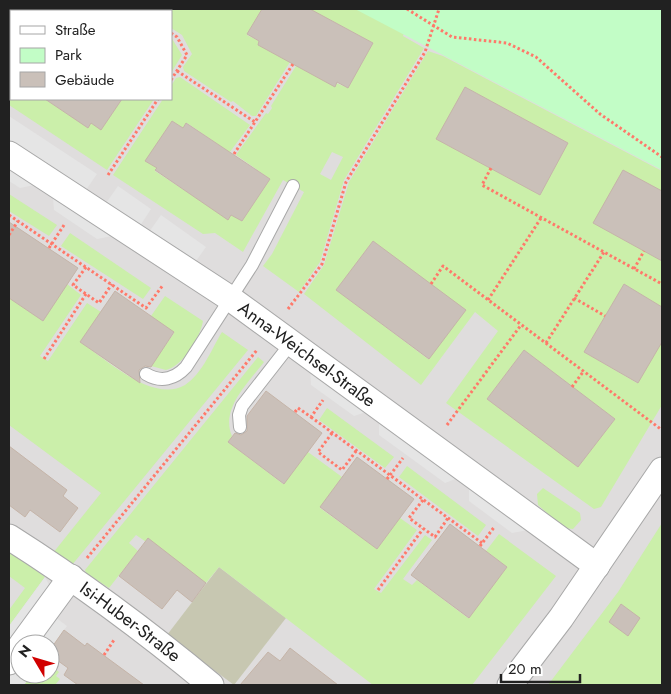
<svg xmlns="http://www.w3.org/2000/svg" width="671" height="694" font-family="Jost,sans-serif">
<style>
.residential{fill:#dfdddd;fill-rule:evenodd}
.construction{fill:#c7c7b1}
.grass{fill:#cbefaa;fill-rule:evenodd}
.park{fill:#c2fdc6}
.parking{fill:#e5e5e5}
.building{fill:#cac0b9;stroke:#c5b4a8}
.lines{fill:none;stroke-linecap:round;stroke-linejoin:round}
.lane-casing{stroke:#a8a8a8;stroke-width:14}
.street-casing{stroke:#a8a8a8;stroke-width:27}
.path{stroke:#ff796a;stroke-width:3;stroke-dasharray:2.5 2.5;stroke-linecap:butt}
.lane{stroke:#fff;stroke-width:12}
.street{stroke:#fff;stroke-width:25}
.labels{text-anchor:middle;stroke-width:4;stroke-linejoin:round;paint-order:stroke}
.street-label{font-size:18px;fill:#212121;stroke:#fff}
</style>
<rect width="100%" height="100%" fill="#f2eee6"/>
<path class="residential" d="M9,9H662V685H9ZM11,11H171V99H11ZM20,644H50V674H20Z"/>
<path class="construction" d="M219,567L286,618L234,685L167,635Z"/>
<g class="grass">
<path d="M9,9H130L133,11H11V59L9,63Z"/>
<path d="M143,9H262L247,35L259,41L258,45L290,62L256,116H252L233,101L231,102L184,71L183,67L192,54L182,35L171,28V11H147Z"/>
<path d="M310,9H400L410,15L403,36L424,48L344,180L320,262L299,292L263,266L272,254L304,192L283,180L243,252L215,233L203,234L113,175L163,99H171V86L176,78L180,77L250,125L227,156L216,143L187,123L183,128L172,121L146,161L157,168L155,171L228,219L231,215L242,221L270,179L236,155L266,113L268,114L272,108L271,106L296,66L348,88L373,43L329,19L326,23ZM332,152L343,157L331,180L320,174Z"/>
<path d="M171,37L182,55L171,73Z"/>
<path d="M428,51L443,56L662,171V191L623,170L594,223L662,261V307L624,284L584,352L637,383L662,342V405L601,507L594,509L446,403L498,331L475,312L421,385L304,294L324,265L349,182ZM465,87L568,143L540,195L437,139ZM373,241L465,310L428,359L336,290ZM524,350L615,419L578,467L487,399Z"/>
<path d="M11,82V99H45L88,128L91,123L101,130L122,99H154L107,170L9,105V83Z"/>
<path d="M9,194L57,225L49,236L9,211Z"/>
<path d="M70,233L151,288L143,299L61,246Z"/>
<path d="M67,284L81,295L40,356L48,361L87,303L101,312L80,342C106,359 153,404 185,385C203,373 212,348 222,332L248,350L72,565L53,553L101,493L9,425V298L43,321Z"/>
<path d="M165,296L203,321C200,338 183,366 166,370L151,366L174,333L151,316Z"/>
<path d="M258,357L264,362C249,382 220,409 232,436L228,442L283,484L308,452L342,477L320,508L377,549L400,518L417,530L374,589L381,593L425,535L432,540L403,579L412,585L417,580L468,618L507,567L486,551L499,534L556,576L472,685H373L219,567L206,583L136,535L129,543L138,551L109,588L86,573L85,570Z"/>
<path d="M327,408L394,457L385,468L319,420Z"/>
<path d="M407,466L486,525L478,536L399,477Z"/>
<path d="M543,488L580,513L581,520L573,529L564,528L538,505L537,494Z"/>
<path d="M662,523V685H548L618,592Z"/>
<path d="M9,551L45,577L9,626V610L25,588L9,576Z"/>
<path d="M50,655L58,661L53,667L59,672L56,676L60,679L55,685H24L32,674H50Z"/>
</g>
<path class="park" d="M355,9H662V170Z"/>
<g class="parking">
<path d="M9,116L97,174L86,190L9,140Z"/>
<path d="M9,169L34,185L20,188L9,181Z"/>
<path d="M118,186L151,209L140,226L106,203Z"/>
<path d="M53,198L112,236L97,239L54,210Z"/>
<path d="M161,215L206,247L194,264L149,232Z"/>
<path d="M310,368L369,411L354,416L311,385Z"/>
<path d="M379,419L458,478L445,483L379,435Z"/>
<path d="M469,486L528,530L512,533L469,501Z"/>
<path d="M45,577L50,587L9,650V626Z"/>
<path d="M55,617L67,626L50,650V644H35Z"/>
<path d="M20,663V674H32L24,685H9V678Z"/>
</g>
<g class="building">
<path d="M262,9H310L373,43L348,88L337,82L335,87L258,45L259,41L247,34Z"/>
<path d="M465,87L568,143L540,195L436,139Z"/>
<path d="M45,99H122L101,130L91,123L88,128Z"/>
<path d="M172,121L183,128L186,123L270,179L242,221L231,215L228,220L155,170L157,168L145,161Z"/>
<path d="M623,170L662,191V261L593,223Z"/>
<path d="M9,222L78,268L43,321L9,298Z"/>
<path d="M373,241L466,310L429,359L336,290Z"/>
<path d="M624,284L662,307V342L638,383L584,352Z"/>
<path d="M115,291L174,332L151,367L145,366L139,370L140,383L80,342Z"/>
<path d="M524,350L615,419L578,467L487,399Z"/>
<path d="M266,391L322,433L284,484L228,442L235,433L241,435L247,431V416Z"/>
<path d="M9,446L67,490L63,496L78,508L60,532L30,510L25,517L9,505Z"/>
<path d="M357,457L414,499L377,549L320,507Z"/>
<path d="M450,524L507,567L469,618L411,575Z"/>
<path d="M148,538L206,583L192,602L177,590L162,609L119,576Z"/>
<path d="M621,604L640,618L628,636L609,622Z"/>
<path d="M64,630L85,646L87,643L144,685H78L64,675L68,668L50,655V650Z"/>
<path d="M290,648L338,685H240L268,652L280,661Z"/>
</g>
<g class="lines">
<g class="lane-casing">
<g id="lane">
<path d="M146,374C161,383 175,379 186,367L252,265L293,186"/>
<path d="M240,427L239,415L242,406L292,342"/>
</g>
</g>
<g class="street-casing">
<g id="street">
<path id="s1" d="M9,154L231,299L597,566"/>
<path id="s2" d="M9,537C80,582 146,631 211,685"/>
<path d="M22,644L71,577"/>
<path d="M9,662L20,647"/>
<path d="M510,685L561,618L662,470"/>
</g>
</g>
<g class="path">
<path d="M136,9L140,11"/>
<path d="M407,9L452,37L507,43L536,57L600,114L662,157"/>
<path d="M171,33L177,37L187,55L171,80"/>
<path d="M177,71L255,122"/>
<path d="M234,154L293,64"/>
<path d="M491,168L482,185L662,284"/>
<path d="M108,175L158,99"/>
<path d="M9,215L146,308L163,285"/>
<path d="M9,235L18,221"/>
<path d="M49,248L64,225"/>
<path d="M86,267L73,285L99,303L112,284"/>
<path d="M634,269L644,251"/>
<path d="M431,284L443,266L662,430"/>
<path d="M574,298L605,316"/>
<path d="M488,300L541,218"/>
<path d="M288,309L322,264L346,182L425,52L439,9"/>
<path d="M546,343L604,252"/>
<path d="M44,359L86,294"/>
<path d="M572,387L583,372"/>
<path d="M295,412L298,408L311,417L323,400"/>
<path d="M311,417L482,543"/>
<path d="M447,425L521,325"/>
<path d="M332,433L318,452L342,470L356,451"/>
<path d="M387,479L403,458"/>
<path d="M423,500L409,518L435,537L448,518"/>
<path d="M480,546L495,526"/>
<path d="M87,558L257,350"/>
<path d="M378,590L423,529"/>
<path d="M104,655L114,640"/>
</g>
<use href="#lane" class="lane"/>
<use href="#street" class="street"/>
</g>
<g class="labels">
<g class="street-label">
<text dy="6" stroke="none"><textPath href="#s1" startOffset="359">Anna-Weichsel-Straße</textPath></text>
<text dy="6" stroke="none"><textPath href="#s2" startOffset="148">Isi-Huber-Straße</textPath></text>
</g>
</g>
<rect width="671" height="694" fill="none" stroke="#212121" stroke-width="20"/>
<rect x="10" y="10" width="162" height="90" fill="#ffffff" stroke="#a6a6a6"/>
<rect x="20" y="26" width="25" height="8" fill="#ffffff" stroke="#a6a6a6"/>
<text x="55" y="35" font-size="15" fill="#212121">Straße</text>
<rect x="20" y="48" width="25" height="15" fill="#c2fdc6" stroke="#a6a6a6"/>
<text x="55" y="60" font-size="15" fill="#212121">Park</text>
<rect x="20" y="72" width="25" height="15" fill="#cac0b9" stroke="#a6a6a6"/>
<text x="55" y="85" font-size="15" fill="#212121">Gebäude</text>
<g transform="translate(35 659) rotate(308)"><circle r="24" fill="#ffffff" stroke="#a6a6a6"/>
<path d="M0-4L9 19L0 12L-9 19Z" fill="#d10000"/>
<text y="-8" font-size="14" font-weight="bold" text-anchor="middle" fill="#212121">N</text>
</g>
<path d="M501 674v8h79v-8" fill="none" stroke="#212121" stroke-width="2.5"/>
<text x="508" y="674" font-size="15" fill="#212121" stroke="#ffffff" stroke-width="4" paint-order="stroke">20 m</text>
</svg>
